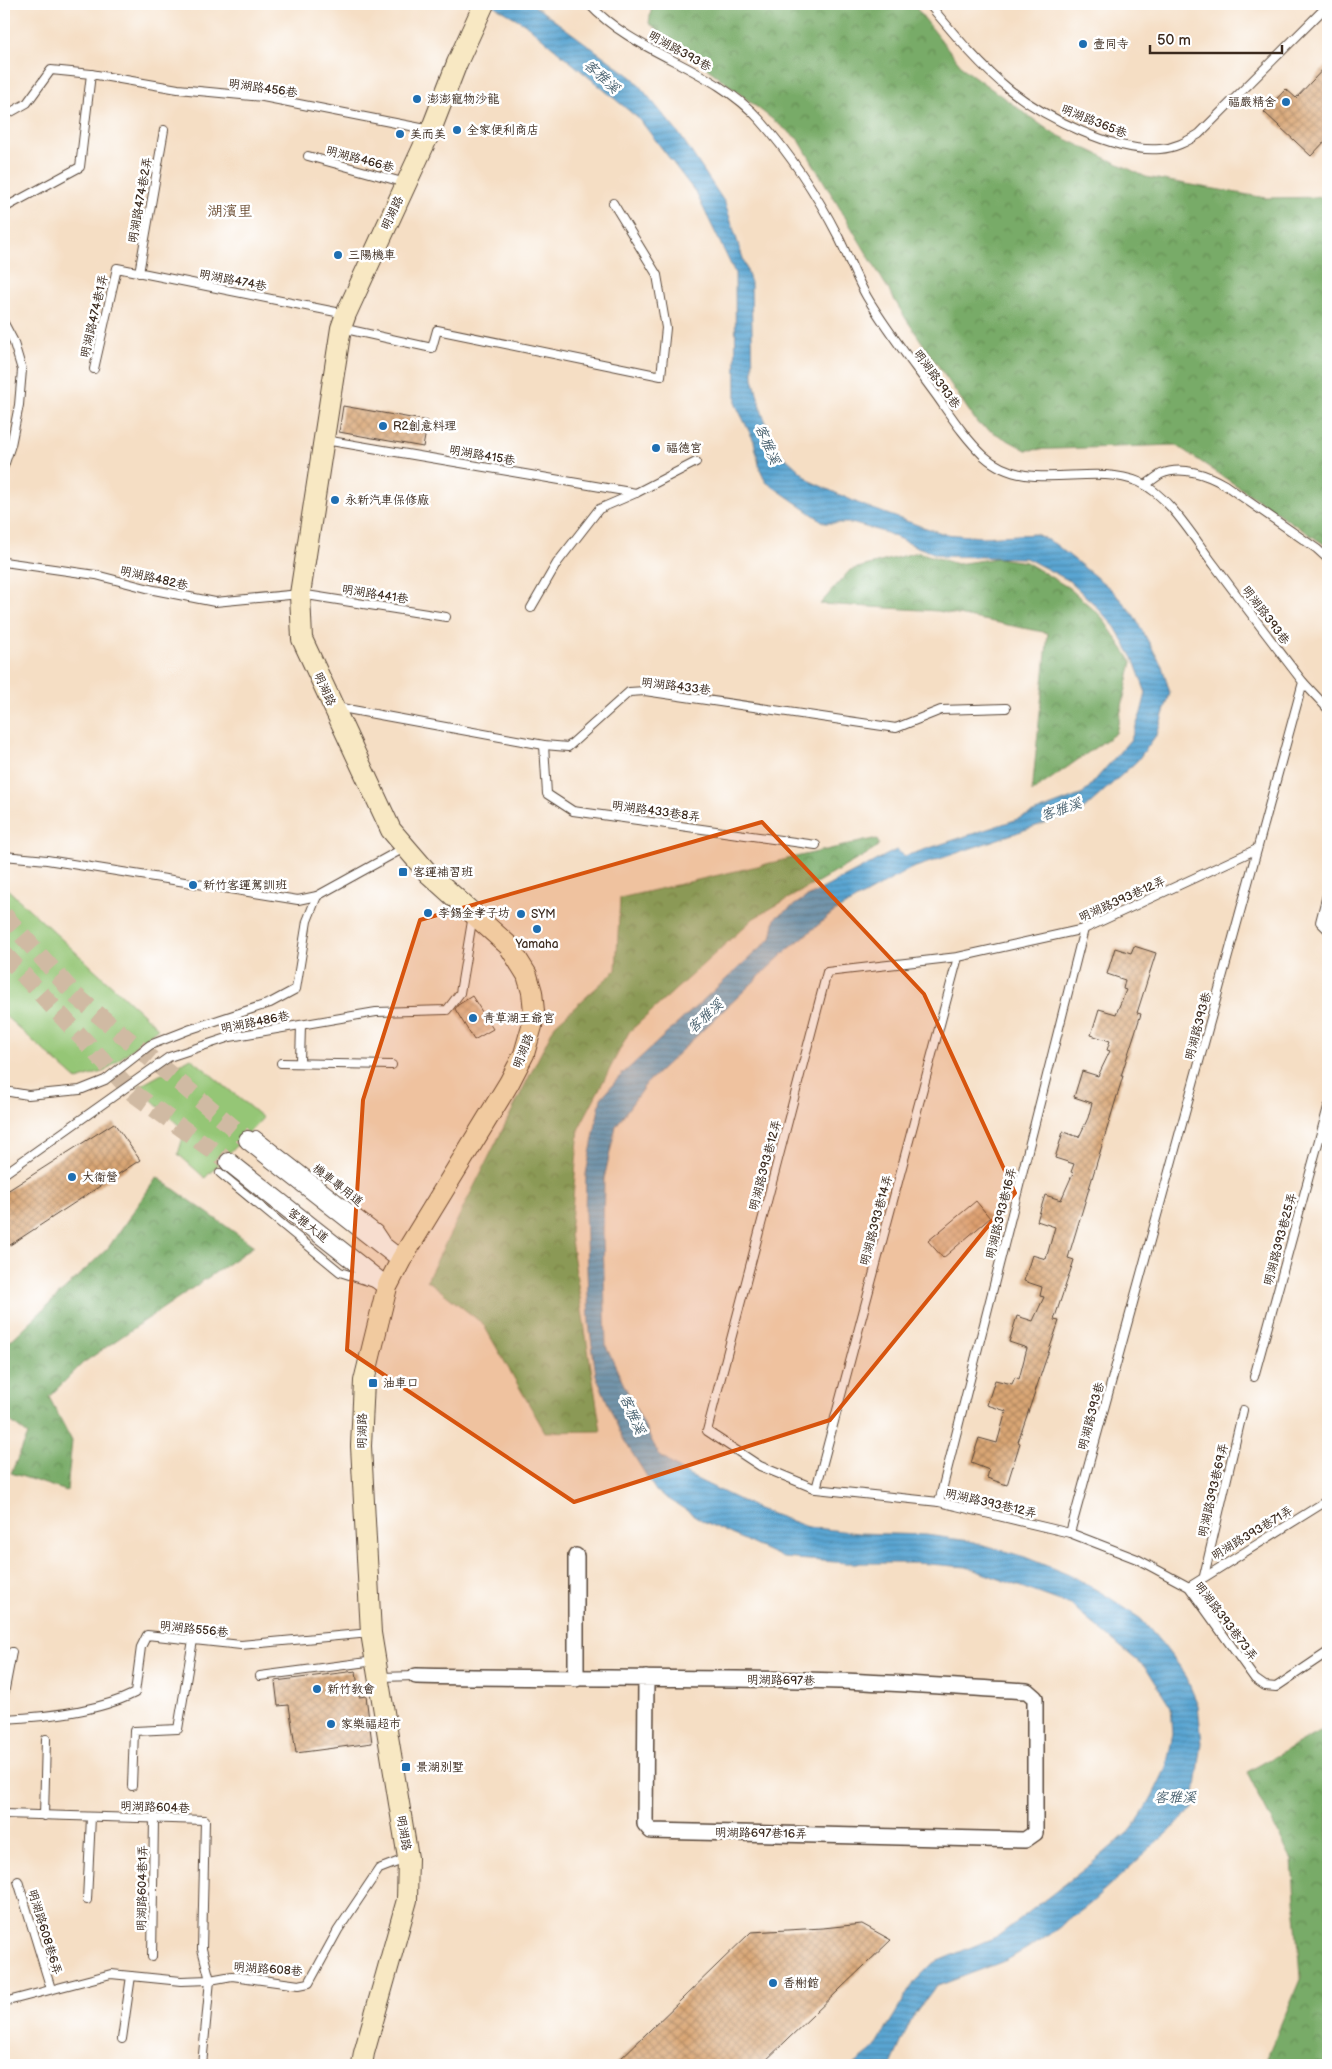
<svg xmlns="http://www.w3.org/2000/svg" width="1332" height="2069" font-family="'Balsamiq Sans','LXGW WenKai TC',sans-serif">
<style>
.forest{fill:url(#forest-crowns);stroke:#5a6a42}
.park{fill:#95c676;stroke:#68784a}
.water{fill:url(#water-rules);stroke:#4a6878}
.building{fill:url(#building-cross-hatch)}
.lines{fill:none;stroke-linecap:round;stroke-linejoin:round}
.tertiary-tunnel{stroke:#d0baa3;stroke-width:18;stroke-dasharray:18 9;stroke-linecap:butt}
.service-casing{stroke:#574537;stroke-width:10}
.minor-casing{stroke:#574537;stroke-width:18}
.tertiary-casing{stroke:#574537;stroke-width:20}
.secondary-casing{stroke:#574537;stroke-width:22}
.service{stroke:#fff;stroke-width:8}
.minor{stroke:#fff;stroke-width:15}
.tertiary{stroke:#fff;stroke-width:18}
.secondary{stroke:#f8e8c3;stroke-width:20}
.marked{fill:#d7540e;fill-opacity:0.2;stroke:#d7540e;stroke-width:4;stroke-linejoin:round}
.poi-dot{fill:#1f6fb2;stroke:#fff;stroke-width:2}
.labels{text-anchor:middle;stroke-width:5;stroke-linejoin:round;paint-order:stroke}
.poi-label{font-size:12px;fill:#3b2a1e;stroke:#fff;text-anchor:start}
.street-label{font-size:12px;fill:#3b2a1e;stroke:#fff}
.water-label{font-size:14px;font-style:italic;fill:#49616f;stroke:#fff}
.quarter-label{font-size:15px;fill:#72553c;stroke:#fff}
</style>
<defs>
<pattern id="forest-crowns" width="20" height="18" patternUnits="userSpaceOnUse" patternTransform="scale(1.25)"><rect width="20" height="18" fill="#78ab67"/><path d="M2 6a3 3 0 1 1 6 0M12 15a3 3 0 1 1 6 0" fill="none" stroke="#648b54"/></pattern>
<pattern id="water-rules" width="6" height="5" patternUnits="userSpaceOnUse" patternTransform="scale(1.25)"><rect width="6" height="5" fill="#5aa5d2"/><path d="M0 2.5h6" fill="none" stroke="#4c87aa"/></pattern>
<pattern id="building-cross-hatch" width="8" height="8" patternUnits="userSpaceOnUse" patternTransform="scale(1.25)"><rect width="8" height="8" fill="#d9a675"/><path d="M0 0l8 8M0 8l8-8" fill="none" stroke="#b1875f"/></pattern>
</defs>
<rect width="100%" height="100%" fill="#fff"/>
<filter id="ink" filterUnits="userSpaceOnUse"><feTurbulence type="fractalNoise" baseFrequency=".02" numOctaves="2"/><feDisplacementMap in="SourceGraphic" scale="10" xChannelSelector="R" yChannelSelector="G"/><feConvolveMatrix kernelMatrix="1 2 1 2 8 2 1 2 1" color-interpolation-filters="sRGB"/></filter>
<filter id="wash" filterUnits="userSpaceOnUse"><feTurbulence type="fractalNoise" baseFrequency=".0096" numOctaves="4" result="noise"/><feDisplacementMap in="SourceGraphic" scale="20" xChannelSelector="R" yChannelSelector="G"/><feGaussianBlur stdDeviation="1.12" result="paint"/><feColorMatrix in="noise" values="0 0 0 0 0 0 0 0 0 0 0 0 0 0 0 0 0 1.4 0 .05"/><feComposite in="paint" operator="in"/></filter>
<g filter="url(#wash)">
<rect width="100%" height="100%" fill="#f5dec4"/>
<g class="forest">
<path d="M652,4H913L964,69L1051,132L1146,177L1266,198L1328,197V547L1176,445L1026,450L978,424L906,319L799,140L649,23Z"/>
<path d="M918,552L957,564L997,558L1026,562L1069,588L1101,616L1132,662L1116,733L1032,792L1048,633L938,611L820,604L850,570Z"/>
<path d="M873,839L877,840L879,844L874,850L754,918L629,1032L579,1128L570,1234L601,1431L545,1432L483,1324L427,1280L555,1025L616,970L620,898Z"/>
<path d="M157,1177L254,1246L83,1363L49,1397L72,1441L67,1491L11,1473L28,1435L4,1416V1347L108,1248Z"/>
<path d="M1328,1727V2065H1264L1301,1977L1292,1861L1247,1772Z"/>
</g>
<g class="park">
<path d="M4,886L158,1028L105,1071L77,1080L4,1015Z"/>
<path d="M191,1058L263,1118L205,1178L178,1154L185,1131L138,1087Z"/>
</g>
<path class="water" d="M491,4H532L633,78L680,135L725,203L751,283L753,378L762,412L776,449L812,482L862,505L920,526L945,534L981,537L1036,534L1055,544L1112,590L1133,614L1162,666L1170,693L1157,734L1137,761L1083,810L910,869L834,912L784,953L646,1084L616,1126L604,1179L603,1237L606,1346L623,1383L659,1455L688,1475L758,1509L808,1527L858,1533L926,1535L970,1541L1025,1557L1074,1577L1107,1596L1141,1619L1164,1646L1184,1672L1198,1705L1202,1743L1193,1809L1090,1904L1048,1936L1007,1960L935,1987L912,2018L891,2065H854L874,2049L915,1981L933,1963L998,1936L1091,1864L1132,1829L1148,1805L1166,1768L1173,1734L1171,1707L1147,1669L1071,1605L966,1567L917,1563H847L783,1558L703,1521L656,1491L622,1437L596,1375L589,1323L585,1213L586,1174L601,1098L620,1076L771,938L775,918L805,898L896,850L905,856L1012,821L1083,794L1131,739L1141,713L1146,693L1133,658L1115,627L1093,603L1068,580L1026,558L942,556L917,547L887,533L851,523H825L766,482L760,469L754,441L736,405L735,273L696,193L640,120L524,23Z"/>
<g id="blocks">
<g class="building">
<path d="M1328,64V138L1311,156L1264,112L1286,89L1296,98Z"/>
<path d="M343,406L428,421L423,447L339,432Z"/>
<path d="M1134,946L1156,953L1137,1013L1141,1014L1121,1076H1123L1068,1258L1074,1260L1054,1320L1059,1321L1018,1442L1020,1443L1007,1485L987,1478L989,1470L971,1463L979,1438L997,1443L1006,1411L987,1405L995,1380L1012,1384L1015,1377L1019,1379L1027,1348L1009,1342L1017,1316L1033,1321L1044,1297L1040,1296L1042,1287L1024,1281L1032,1255L1046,1259L1055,1227L1037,1221L1045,1195L1061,1200L1073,1173L1071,1172L1074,1164L1055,1158L1063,1132L1079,1137L1088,1118L1092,1103L1074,1097L1082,1071L1098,1076L1110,1051L1107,1050L1110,1041L1091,1035L1099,1009L1116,1014L1126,990L1123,989L1125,980L1107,974L1115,948L1131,953Z"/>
<path d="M472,996L493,1029L474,1040L455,1009L458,1005Z"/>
<path d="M114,1123L140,1160L4,1249V1193Z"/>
<path d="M976,1201L990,1218L943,1258L928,1241Z"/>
<path d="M356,1671L359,1697L366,1696L372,1743L296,1753L289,1705L278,1706L275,1681Z"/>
<path d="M862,1924L891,1940L761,2065H614L751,1932L823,1928Z"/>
</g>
</g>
</g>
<g filter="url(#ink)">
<use href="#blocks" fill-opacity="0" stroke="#574537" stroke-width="1"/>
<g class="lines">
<g class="tertiary-tunnel">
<path d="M4,915L76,996L248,1140"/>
<path d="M4,954L133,1093L229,1162"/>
</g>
<g class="service-casing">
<g id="service">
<path d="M589,4C636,55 713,67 760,120C790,154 817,195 838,236C848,256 856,278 867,297C887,331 912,362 936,395C951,416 965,438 984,456C1028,496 1089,461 1139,482C1169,495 1195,540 1215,566C1244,605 1273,643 1303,682L1070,1533"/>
<path d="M929,4C954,34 979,65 1010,90C1044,117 1116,153 1160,149C1175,148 1186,142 1199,134L1328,5"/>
<path d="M4,116L27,103L51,70L91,74L178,89L263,97L431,130"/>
<path d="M308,156L406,183"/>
<path d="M4,208L80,167L91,74"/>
<path d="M139,273L164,130"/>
<path d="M4,323L13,340L22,370L19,405L11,445L4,466"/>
<path d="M341,328L432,348L437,330L661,376L666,328L657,275L613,203"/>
<path d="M94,369L117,268L346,314"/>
<path d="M325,440L636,493"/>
<path d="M1145,485C1150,482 1156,477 1161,474C1182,465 1208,475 1225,485L1317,549L1328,559"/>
<path d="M4,562L96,575L154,590L215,602L300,594L446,617"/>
<path d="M531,608L557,563L599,509L636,493L696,462"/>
<path d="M1303,682L1328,709"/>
<path d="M336,707L544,745L568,747L629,692L645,691L896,728L941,710L1006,708"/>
<path d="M544,745L547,794L573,811L816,845"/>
<path d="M1257,849L1084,929L958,957L827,972L707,1431L760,1466L816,1489L939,1502L1070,1533L1137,1559L1189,1587L1255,1679L1265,1686L1276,1687L1328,1652"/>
<path d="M4,856L47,860L298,900L317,896"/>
<path d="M1328,891L1320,922L1328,930"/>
<path d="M300,1062L301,1025"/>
<path d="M281,1063L392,1065"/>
<path d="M4,1091L28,1095L80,1090L105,1080L150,1045L191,1029L270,1003L296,989L307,921L317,896L404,848"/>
<path d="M256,1135L378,1230L384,1239"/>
<path d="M220,1173L340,1272L374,1283"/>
<path d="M4,1174L169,1057L230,1037L376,1012L447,1010L460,993L473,915"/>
<path d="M1254,1377L1328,1107"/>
<path d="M816,1489L958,957"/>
<path d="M939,1502L1084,929"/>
<path d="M1204,1576L1243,1410"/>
<path d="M1189,1587L1328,1500"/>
<path d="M260,1676L375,1661"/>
<path d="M380,1677L416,1676"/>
<path d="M4,1694L12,1652"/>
<path d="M4,1719C46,1717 97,1712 135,1693L141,1647L147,1635L241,1645L370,1633"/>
<path d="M132,1786L134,1731L178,1729L193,1640"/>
<path d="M4,1814L205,1820L202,1949L210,1980L202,2065"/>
<path d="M44,1816L46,1739"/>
<path d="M18,1881L51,1989"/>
<path d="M87,1900L91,1817"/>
<path d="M152,1957L154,1818"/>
<path d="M4,2002L111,1974L181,1981L210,1980L232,1976L299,1985L309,1983L338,1930L379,1869L405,1859"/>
<path d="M122,2039L131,1976"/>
</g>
</g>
<g class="minor-casing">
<g id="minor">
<path d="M416,1676C557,1679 698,1677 839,1681C902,1683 965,1688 1027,1691L1035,1698V1833L1025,1840L651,1831L645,1824L646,1678"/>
<path d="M576,1679V1556"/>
</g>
</g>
<g class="tertiary-casing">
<g id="tertiary">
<path d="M248,1140L401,1260"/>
<path d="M229,1162L387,1287"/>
</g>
</g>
<g class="secondary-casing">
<path id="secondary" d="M362,2065L364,2053L407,1900L408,1858L371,1633L361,1446L364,1381L387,1287L401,1260L509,1083L524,1054L532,1026L534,1011L532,992L527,975L509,946L428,873L391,830L302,639L300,594L341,328L346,314L431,130L457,63L484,4"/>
</g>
<use href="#service" class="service"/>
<use href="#minor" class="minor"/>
<use href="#tertiary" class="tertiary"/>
<use href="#secondary" class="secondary"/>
</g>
</g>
<path class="marked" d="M762,822L924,994L1015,1193L830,1420L574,1502L347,1350L363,1100L420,920Z"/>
<g class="poi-dot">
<circle cx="1083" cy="44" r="5"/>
<circle cx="417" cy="99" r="5"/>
<circle cx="1286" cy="102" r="5"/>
<circle cx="457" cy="130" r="5"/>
<circle cx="400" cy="134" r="5"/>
<circle cx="338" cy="255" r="5"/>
<circle cx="383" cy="426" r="5"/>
<circle cx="656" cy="448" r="5"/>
<circle cx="335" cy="500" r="5"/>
<rect x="398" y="867" width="10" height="10" rx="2.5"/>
<circle cx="193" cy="885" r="5"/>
<circle cx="428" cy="913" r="5"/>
<circle cx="521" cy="914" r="5"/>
<circle cx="537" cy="929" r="5"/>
<circle cx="473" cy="1018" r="5"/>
<circle cx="72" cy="1177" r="5"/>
<rect x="368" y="1378" width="10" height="10" rx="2.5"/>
<circle cx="317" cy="1689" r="5"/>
<circle cx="331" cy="1724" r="5"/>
<rect x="401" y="1762" width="10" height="10" rx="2.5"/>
<circle cx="773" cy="1983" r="5"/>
</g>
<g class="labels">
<g class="poi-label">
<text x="1093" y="48">壹同寺</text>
<text x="427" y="103">澎澎寵物沙龍</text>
<text x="1276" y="106" text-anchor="end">福嚴精舍</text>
<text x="467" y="134">全家便利商店</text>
<text x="410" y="138">美而美</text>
<text x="348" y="259">三陽機車</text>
<text x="393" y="430">R2創意料理</text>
<text x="666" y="452">福德宮</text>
<text x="345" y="504">永新汽車保修廠</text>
<text x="413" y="876">客運補習班</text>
<text x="203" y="889">新竹客運駕訓班</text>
<text x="438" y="917">李錫金孝子坊</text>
<text x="531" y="918">SYM</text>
<text x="537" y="948" text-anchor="middle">Yamaha</text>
<text x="483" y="1022">青草湖王爺宮</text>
<text x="82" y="1181">大衛營</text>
<text x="383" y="1387">油車口</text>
<text x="327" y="1693">新竹教會</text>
<text x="341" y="1728">家樂福超市</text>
<text x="416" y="1771">景湖別墅</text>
<text x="783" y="1987">香榭館</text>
</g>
<g class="street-label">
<text transform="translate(680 51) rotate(29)" y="4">明湖路393巷</text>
<text transform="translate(263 88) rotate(8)" y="4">明湖路456巷</text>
<text transform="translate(1094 121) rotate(22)" y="4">明湖路365巷</text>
<text transform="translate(360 159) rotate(15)" y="4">明湖路466巷</text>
<text transform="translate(140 200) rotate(-80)" y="4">明湖路474巷2弄</text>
<text transform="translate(392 213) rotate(-65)" y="4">明湖路</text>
<text transform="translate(233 280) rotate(11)" y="4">明湖路474巷</text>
<text transform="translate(94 316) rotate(-77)" y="4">明湖路474巷1弄</text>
<text transform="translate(937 379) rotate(54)" y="4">明湖路393巷</text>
<text transform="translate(482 455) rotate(10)" y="4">明湖路415巷</text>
<text transform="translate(154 578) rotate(13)" y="4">明湖路482巷</text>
<text transform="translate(375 594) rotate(9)" y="4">明湖路441巷</text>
<text transform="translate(1266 615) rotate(53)" y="4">明湖路393巷</text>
<text transform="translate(676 686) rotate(7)" y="4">明湖路433巷</text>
<text transform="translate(325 689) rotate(66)" y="4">明湖路</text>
<text transform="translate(656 811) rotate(8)" y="4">明湖路433巷8弄</text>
<text transform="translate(1122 899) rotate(-24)" y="4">明湖路393巷12弄</text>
<text transform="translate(255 1022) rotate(-11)" y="4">明湖路486巷</text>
<text transform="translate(1198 1026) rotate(-75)" y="4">明湖路393巷</text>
<text transform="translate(523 1051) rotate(-69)" y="4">明湖路</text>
<text transform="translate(765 1165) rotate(-75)" y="4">明湖路393巷12弄</text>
<text transform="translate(338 1185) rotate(38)" y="4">機車專用道</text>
<text transform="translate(1001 1213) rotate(-76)" y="4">明湖路393巷16弄</text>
<text transform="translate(876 1220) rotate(-75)" y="4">明湖路393巷14弄</text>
<text transform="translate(308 1225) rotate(38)" y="4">客雅大道</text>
<text transform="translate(1280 1239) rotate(-75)" y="4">明湖路393巷25弄</text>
<text transform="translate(1091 1416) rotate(-75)" y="4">明湖路393巷</text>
<text transform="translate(362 1431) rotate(-89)" y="4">明湖路</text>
<text transform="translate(1213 1490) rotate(-77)" y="4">明湖路393巷69弄</text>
<text transform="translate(991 1503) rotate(13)" y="4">明湖路393巷12弄</text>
<text transform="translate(1252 1533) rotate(-31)" y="4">明湖路393巷71弄</text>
<text transform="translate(1226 1621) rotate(53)" y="4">明湖路393巷73弄</text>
<text transform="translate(194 1629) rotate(6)" y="4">明湖路556巷</text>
<text transform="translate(781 1680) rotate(1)" y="4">明湖路697巷</text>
<text transform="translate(155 1807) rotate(2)" y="4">明湖路604巷</text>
<text transform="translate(404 1833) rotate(80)" y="4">明湖路</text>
<text transform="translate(761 1833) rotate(1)" y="4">明湖路697巷16弄</text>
<text transform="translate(142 1888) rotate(-89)" y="4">明湖路604巷1弄</text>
<text transform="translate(45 1932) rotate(73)" y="4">明湖路608巷6弄</text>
<text transform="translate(268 1969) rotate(4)" y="4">明湖路608巷</text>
</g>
<g class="water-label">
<text transform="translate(602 76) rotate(42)" y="5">客雅溪</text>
<text transform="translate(768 444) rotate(67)" y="5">客雅溪</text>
<text transform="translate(1061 809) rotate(-19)" y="5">客雅溪</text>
<text transform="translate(705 1016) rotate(-42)" y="5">客雅溪</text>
<text transform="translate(633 1414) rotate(66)" y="5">客雅溪</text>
<text x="1175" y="1802">客雅溪</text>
</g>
<g class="quarter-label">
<text x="230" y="216">湖濱里</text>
</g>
</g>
<rect width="1332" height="2069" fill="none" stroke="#fff" stroke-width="20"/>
<path d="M1150 45v8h132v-8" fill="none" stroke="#3b2a1e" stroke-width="2.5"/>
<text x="1157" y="45" font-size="15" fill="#3b2a1e" stroke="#ffffff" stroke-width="4" paint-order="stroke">50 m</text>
</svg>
